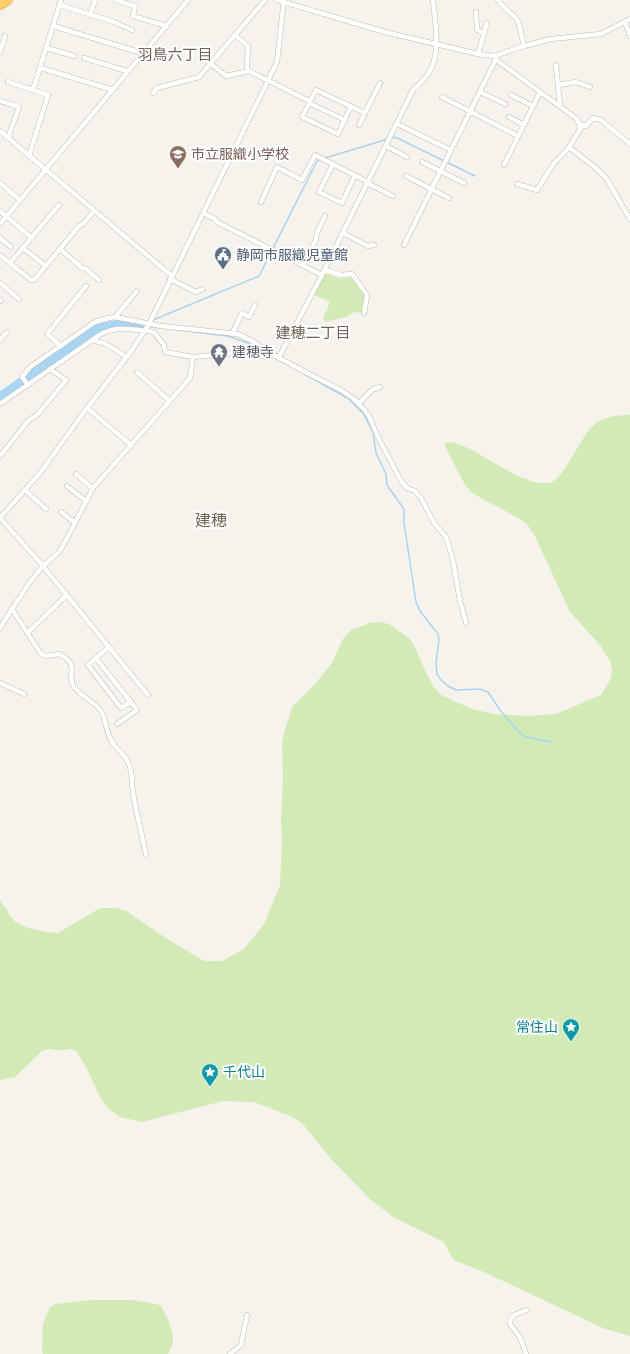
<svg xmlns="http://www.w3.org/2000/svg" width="630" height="1354" font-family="'Source Sans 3','Noto Sans JP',sans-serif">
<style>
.green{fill:#d2eab5}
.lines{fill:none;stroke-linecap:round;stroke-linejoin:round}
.stream{stroke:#a9d4f2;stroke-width:1.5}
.river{stroke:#a9d4f2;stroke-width:9}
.street-casing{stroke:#c2bbae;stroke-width:5.5}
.highway-casing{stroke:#e0a43c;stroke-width:10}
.street{stroke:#fff;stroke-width:4.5}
.highway{stroke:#ffcf6e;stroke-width:9}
.labels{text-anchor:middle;stroke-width:4;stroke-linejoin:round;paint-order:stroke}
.education-label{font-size:14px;fill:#785e54;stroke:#fff;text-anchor:start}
.service-label{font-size:14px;fill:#4e5e75;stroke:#fff;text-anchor:start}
.worship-label{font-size:14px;fill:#5b616d;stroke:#fff;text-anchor:start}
.culture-label{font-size:14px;fill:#0d838f;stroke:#fff;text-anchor:end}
.neighbourhood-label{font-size:15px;fill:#6e6250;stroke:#fff}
.quarter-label{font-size:16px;fill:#6e6250;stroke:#fff}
</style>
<rect width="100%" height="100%" fill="#f6f3ec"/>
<g class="green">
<path d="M325,273L340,279L353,277L366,296L362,313L353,312L346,317L326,322L323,319L330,302L314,295Z"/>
<path d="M630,415V1336L605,1329L484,1272L456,1261L451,1256L444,1242L393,1217L371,1200L331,1159L302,1123L290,1116L254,1102L223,1101L142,1122L120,1117L110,1110L101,1099L85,1065L76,1051L71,1049L60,1050L49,1049L42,1051L15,1077L0,1080V900L14,921L28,928L47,932L58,933L100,908H116L126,911L169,940L204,961H222L244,949L264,924L280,885L282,841L281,822L283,776L282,744L285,729L293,706L314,685L332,663L343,639L351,630L370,623L380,622L389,624L410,639L415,647L423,666L433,686L441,695L472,709L494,714L528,716L556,714L601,695L611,678L612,670L610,661L600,645L570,612L534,534L527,524L522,520L472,493L464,483L445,446V443C465,436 518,488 549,483C566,480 581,431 598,422C608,416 618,415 630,415Z"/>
<path d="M91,1300H134L160,1305C166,1314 174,1331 173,1342C172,1346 170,1350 168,1354H43L42,1348L43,1324L50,1307L56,1304Z"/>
</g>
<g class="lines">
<g class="stream">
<path d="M392,138L395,137L475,176"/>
<path d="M325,158L388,139"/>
<path d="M153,320L259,276L317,161L321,159"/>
<path d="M140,325L159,328"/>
<path d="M170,329L227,336L251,344L349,399L363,413L373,432L376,453L386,474L387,485L404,509V523L416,602L420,611L438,634L439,640L436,663L437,674L441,680L448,686L456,690L480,689L488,692L500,710L519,732L526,737L551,742"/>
</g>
<path class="river" d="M0,397L94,330C112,324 121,323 140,325"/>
<g class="street-casing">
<g id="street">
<path d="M116,0L135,6L133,16L166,26"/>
<path d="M277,0L385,32L478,54L494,56L524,46L551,39L601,34L630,19"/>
<path d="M498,0L506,9L516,18L519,24L524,46"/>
<path d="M60,5L114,22L132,30"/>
<path d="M476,12L477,30L484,33"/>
<path d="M90,15L95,0"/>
<path d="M625,22L630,36"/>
<path d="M53,26L142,53"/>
<path d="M235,35L248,46L247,67L249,71"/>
<path d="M47,48L74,56"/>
<path d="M0,52L5,36"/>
<path d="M478,54L487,23"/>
<path d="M494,56L499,62L577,119L581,128L569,147L597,169L606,178L630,219"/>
<path d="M84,58L127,71"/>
<path d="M211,64L226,76L249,71L309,101"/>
<path d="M556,65L560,106"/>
<path d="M41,68L113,90"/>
<path d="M8,82L33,90"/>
<path d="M558,85L576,82L590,87"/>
<path d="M480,92L505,104"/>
<path d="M153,93L157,88L199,77L265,0"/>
<path d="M511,95L533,106"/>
<path d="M442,97L518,136"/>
<path d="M0,101L19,107L8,138"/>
<path d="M309,103L345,120"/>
<path d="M351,106L338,134L302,117L316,90L365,113"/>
<path d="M509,117L524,125"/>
<path d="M397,124L451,150"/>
<path d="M579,124L586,126L593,118L601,120L630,144"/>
<path d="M359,125L380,83"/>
<path d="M0,131L172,276"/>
<path d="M386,146L407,157"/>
<path d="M29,156L48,95L33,90L61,0"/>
<path d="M422,162L464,183"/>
<path d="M333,164L319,192L342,203L355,175"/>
<path d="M504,165L540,92"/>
<path d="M406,176L449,198"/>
<path d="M0,183L20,200"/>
<path d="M367,183L393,196"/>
<path d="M517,184L537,190L554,163L564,153L569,147"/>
<path d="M261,202L277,167L302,180L315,155L368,182"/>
<path d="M0,211L32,238"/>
<path d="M203,213L215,219L217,222L322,275"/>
<path d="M0,224L188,0"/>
<path d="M343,233L368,246L374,245"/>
<path d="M0,238L11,247"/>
<path d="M404,245L496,59"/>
<path d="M23,248L46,266"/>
<path d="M60,249L82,268L86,269L99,280"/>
<path d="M0,255L31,280L35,279L79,226L83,224L94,211"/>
<path d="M10,263L59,205"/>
<path d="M303,265L316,240L317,233L325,216"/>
<path d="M325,270L341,275L352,274L367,295L364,313"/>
<path d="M170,279L196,292L203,289"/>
<path d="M0,283L19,299"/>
<path d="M0,300L1,301"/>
<path d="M115,317L137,291"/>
<path d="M232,334L242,313L249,317L255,305"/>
<path d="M0,340L7,332"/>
<path d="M91,341C112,323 129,329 154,332L164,345L165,352L193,357"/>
<path d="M61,346L47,334L86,286"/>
<path d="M279,357L322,275L413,90C418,85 424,80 428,74C442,54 435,23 433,0"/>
<path d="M137,372L170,401"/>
<path d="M28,385L22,377L30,367L95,322L108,318L115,317L161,326L238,334L254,342L270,353L309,374L341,390L354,399L363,408L369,416L377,435L401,481L407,488L415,491L421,498L434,523L446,537L453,560L460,601L466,623"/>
<path d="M0,404L91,341C104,340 116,350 126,357"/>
<path d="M358,404L373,389L380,387"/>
<path d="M87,408L131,445"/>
<path d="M0,456L28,421L38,414L66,380L50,369"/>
<path d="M76,474L93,489"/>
<path d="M67,486L86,501"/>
<path d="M25,490L46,509"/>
<path d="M61,512L75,523"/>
<path d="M0,518L40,473L87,408L132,350L149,324L277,62L284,0"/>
<path d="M0,518L43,566L148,695"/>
<path d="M12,609L41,654L47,656L59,654C82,666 65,673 74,687C81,697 93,700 101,711C106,720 106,731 111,740C115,749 125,754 129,764C133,774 131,782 133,792C136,813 142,834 146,855"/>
<path d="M0,628L12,609L30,582L43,566L58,553L64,544L93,488L190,378L193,357L245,352L267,357L270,353"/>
<path d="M27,633L67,595"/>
<path d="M109,647L88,665L121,708L131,702"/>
<path d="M96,658L137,710L117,724"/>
<path d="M0,683L24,694"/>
<path d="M230,1354L241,1345L247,1315"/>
<path d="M526,1354L520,1337L510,1324C510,1314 519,1313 527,1310"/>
</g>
</g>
<g class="highway-casing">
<path id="highway" d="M0,5L8,0"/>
</g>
<use href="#street" class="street"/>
<use href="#highway" class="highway"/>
</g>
<defs>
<g id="school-pin" transform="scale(0.9)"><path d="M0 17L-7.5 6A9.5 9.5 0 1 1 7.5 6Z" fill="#8d6e63" stroke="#fff"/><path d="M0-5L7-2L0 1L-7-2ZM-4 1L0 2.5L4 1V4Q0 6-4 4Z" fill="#fff"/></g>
<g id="civic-pin" transform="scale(0.9)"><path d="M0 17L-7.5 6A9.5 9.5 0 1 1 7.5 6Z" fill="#5c6f8a" stroke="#fff"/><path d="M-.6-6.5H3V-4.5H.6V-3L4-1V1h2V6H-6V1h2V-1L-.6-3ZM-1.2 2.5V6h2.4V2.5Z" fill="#fff"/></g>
<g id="temple-pin" transform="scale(0.9)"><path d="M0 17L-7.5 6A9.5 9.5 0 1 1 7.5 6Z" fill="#6b7280" stroke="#fff"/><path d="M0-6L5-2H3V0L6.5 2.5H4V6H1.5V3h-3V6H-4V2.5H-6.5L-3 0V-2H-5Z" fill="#fff"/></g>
<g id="sight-pin" transform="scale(0.9)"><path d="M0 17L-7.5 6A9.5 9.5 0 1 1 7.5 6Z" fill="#0f9aa8" stroke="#fff"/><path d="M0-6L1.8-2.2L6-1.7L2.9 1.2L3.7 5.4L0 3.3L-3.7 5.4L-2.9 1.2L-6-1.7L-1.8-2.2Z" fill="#fff"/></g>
</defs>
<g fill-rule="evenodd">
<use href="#school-pin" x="178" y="154"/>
<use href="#civic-pin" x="223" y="255"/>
<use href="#temple-pin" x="219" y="352"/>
<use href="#sight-pin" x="571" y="1027"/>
<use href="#sight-pin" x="210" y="1072"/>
</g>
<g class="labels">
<g class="education-label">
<text x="191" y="159">市立服織小学校</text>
</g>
<g class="service-label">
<text x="236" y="260">静岡市服織児童館</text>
</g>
<g class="worship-label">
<text x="232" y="357">建穂寺</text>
</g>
<g class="culture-label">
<text x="558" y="1032">常住山</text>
<text x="223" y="1077" text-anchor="start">千代山</text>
</g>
<g class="neighbourhood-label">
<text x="175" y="60">羽鳥六丁目</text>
<text x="313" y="338">建穂二丁目</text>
</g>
<g class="quarter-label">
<text x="211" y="526">建穂</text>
</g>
</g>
</svg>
